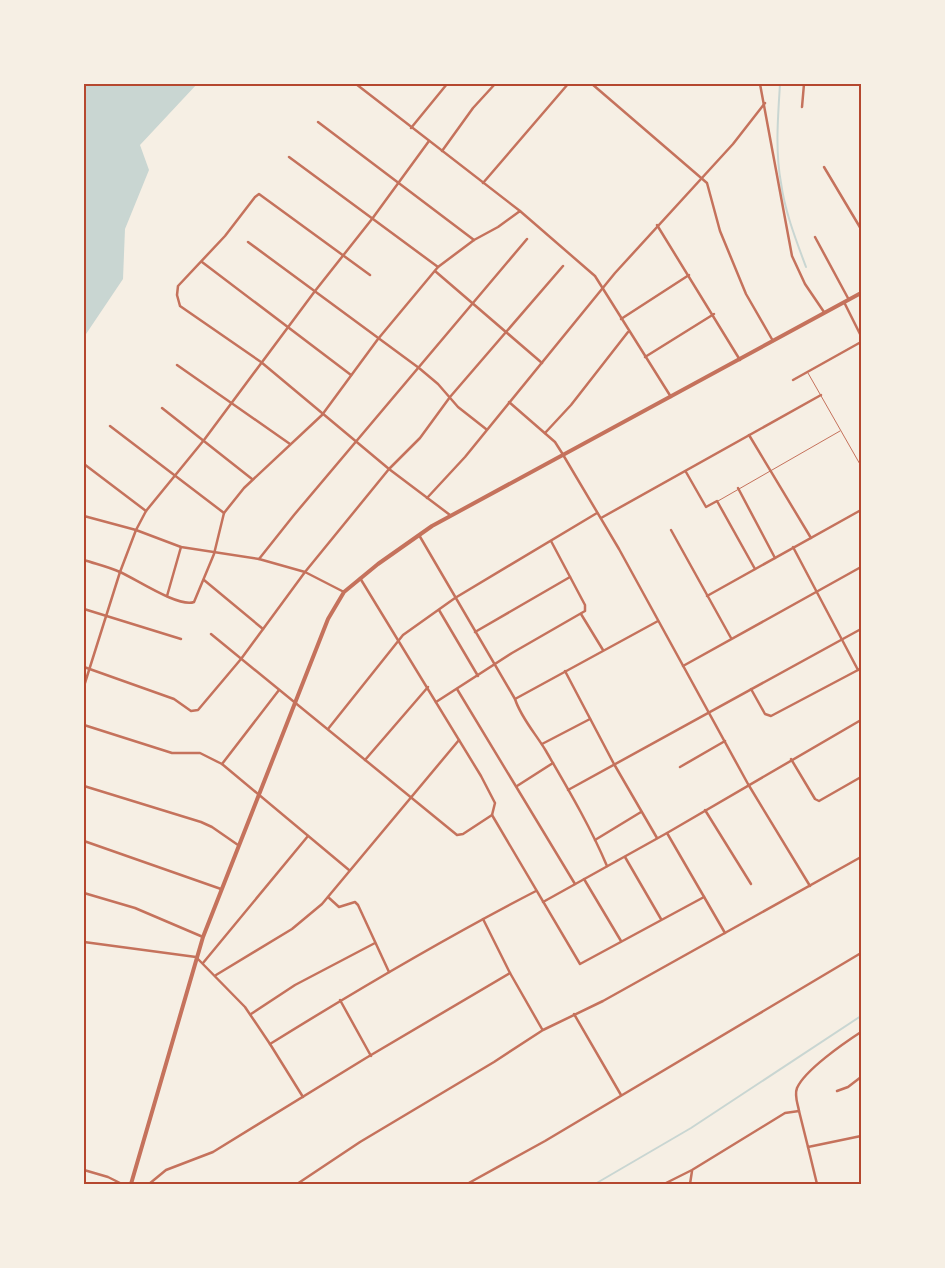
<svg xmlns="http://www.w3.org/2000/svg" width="945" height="1268" font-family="'Fira Sans Condensed',sans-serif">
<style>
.water{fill:#c9d6d2}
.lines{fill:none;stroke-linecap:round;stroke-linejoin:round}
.stream{stroke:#c9d6d2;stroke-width:2}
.service{stroke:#c5725c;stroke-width:1}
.minor{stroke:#c5725c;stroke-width:2.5}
.tertiary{stroke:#c5725c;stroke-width:4}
.neatline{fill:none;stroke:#b5482f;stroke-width:2}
</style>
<rect width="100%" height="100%" fill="#f6efe4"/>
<path class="water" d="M84,84H197L140,145L149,170L125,229L123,279L84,337Z"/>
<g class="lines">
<g class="stream">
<path d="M780,84C778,117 775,150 781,183C785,212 796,240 806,267"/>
<path d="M595,1184L691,1128L861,1016"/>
</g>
<g class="service">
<path d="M808,373L861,466"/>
<path d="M718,501L840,431"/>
</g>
<g class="minor">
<path d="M356,84L520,211"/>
<path d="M592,84L707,183L720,231L746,294L773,341"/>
<path d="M760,84L792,256L805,284L824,312"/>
<path d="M802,107L804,84"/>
<path d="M318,122L474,240"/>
<path d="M411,128L447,84"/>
<path d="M442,151L473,108L495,84"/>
<path d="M289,157L438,267"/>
<path d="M824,167L861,229"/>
<path d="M483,183L568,84"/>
<path d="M657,225L740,360"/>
<path d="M815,237L849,300"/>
<path d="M248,242L419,368L438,384L458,407L486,429"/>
<path d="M202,262L351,375"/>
<path d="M435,271L542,363"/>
<path d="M370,275L259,194L255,197L225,236L178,286L177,295L180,306L261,362L389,469L450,515"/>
<path d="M844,302L861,336"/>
<path d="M621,319L689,275"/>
<path d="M645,357L714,314"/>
<path d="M177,365L290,444"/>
<path d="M793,380L861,342"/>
<path d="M509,402L555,442L562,453L619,549L748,784L810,886"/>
<path d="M162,408L252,479"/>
<path d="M110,426L224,513"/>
<path d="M545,433L571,405L628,332"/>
<path d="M749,435L811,538"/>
<path d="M84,464L146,511"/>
<path d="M686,472L706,507L717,501L755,569"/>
<path d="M738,488L775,558"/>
<path d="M427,498L465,457L615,273L733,144L765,103"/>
<path d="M84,516L136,530L181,547L259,559L305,572L344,592"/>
<path d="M601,518L821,395"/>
<path d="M671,530L731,638"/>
<path d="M419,535L515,699C521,718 536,734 546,751C568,789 590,826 607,866"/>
<path d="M793,547L858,670L861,668"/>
<path d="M259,559L294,515L527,239"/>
<path d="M84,560C96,564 109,567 120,572C136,579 179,608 194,602L214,554L224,513L244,488L322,415L378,339L438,267L474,240L498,227L520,211L595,276L671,397"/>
<path d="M204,580L263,629"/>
<path d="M167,596L181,547"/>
<path d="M707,596L861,510"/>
<path d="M84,609L181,639"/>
<path d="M439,610L478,676"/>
<path d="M581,614L603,650"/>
<path d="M475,632L570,577"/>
<path d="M211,634L457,835L463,834L492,815L495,803L481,776L360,578"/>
<path d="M683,666L861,567"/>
<path d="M84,667L174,699L191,711L198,710L241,659L305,572L389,469L420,438L450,397L563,266"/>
<path d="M565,671L614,764L657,838"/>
<path d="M84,686L120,572L136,530L146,511L204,440L315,291L372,219L429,141"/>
<path d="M457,689L575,884"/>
<path d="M751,689L765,714L771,716L858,670"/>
<path d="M515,699L658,621"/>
<path d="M436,702L512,653L585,611V605L551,541"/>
<path d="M84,725L172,753H200L222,764L349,870"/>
<path d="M328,729L403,635L455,598L597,513"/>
<path d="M542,744L590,719"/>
<path d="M791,759L815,799L819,801L861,777"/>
<path d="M365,760L428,687"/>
<path d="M222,764L279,690"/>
<path d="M680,767L725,741"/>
<path d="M84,786L201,822L212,827L238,845"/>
<path d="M517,786L553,763"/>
<path d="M568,790L861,629"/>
<path d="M705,810L751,884"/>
<path d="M492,815L580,964L704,897"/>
<path d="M667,833L725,933"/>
<path d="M595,840L641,812"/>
<path d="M84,841L221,889"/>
<path d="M625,857L661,919"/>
<path d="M584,879L621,941"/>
<path d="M84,893L135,908L203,937"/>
<path d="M328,897L339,907L355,902L358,905L389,972"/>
<path d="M543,902L667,833L861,720"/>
<path d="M483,919L510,973L542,1029"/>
<path d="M84,942L196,957L245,1007L270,1044"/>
<path d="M203,963L308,836"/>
<path d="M216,975L292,929L322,904L459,740"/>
<path d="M340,1000L371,1056"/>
<path d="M251,1014L295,985L375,943"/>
<path d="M574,1014L621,1095"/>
<path d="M837,1091L848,1087L861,1077"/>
<path d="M303,1097L270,1044C357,990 445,938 536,891"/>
<path d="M799,1111C798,1104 794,1096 797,1088C805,1070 844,1043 861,1032"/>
<path d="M808,1147L817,1184"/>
<path d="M84,1170L108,1177L122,1184"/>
<path d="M149,1184L166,1170L213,1152L366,1058L510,973"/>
<path d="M297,1184L360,1142L494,1062L543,1030L603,1001L861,857"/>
<path d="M467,1184L545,1141L861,953"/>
<path d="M664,1184L692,1170L785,1113L799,1111L808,1147L861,1136"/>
<path d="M690,1184L692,1171"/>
</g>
<path class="tertiary" d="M131,1184L203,937L328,619L344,592L378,564L432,526L861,293"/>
</g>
<rect width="945" height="1268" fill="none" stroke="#f6efe4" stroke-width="170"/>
<rect x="85" y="85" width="775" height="1098" class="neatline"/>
</svg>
